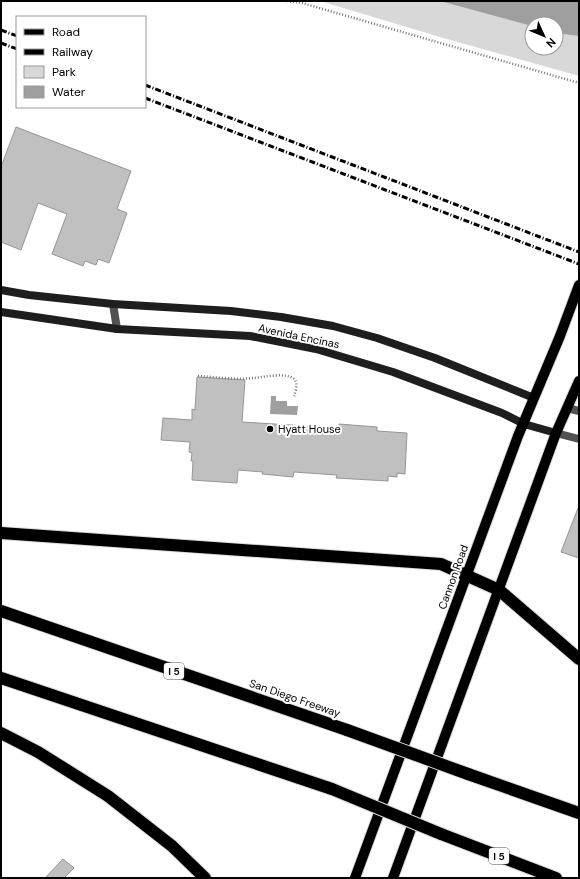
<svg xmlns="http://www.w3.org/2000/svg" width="580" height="879" font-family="'DM Sans',sans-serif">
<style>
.green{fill:#d8d8d8;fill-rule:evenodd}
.water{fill:#9f9f9f}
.building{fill:#c0c0c0;stroke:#959595}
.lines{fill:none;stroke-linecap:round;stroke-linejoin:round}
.primary-casing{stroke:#dbdbdb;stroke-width:12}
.highway-casing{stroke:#dbdbdb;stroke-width:14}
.path{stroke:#737373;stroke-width:2.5;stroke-dasharray:1 2;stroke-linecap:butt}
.lane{stroke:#515151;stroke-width:8}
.street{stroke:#515151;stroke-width:8}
.secondary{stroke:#1e1e1e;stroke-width:8}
.primary{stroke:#000;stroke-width:10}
.highway{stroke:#000;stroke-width:12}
.rail{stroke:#000;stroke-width:3;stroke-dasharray:6 2 1 2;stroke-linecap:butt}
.highway-bridge-casing{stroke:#dbdbdb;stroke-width:14;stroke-linecap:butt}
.highway-bridge{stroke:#000;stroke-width:12}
.poi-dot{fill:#000;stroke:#fff;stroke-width:1.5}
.labels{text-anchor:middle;stroke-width:4;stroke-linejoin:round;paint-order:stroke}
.shield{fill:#fff;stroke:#4c4c4c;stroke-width:1}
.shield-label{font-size:10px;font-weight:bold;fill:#000}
.street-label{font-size:11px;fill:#000;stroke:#fff}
.poi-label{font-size:11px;fill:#000;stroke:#fff;text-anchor:start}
</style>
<rect width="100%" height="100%" fill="#fff"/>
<path class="green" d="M320,1H579V76L440,37ZM532,24H556V48H532Z"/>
<g class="water">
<path d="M440,1H579V36L556,33V24H532V26Z"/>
<path d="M271,396H276V401H287V406H298L297,415L270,414Z"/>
</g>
<g class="building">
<path d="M16,127L131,171L117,209L127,213L109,263L98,259L96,265L85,261L83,266L52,254L67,214L38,203L21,250L1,242V167Z"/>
<path d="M197,377L245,380L242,422L339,428V424L377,427V431L407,433L405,474L397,473V477L388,476V481L336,478L337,475L294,472L293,477L262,474L263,472L238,470L237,483L192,480L193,461H191L192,453L189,452L190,442L161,440L163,418L192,420V409L195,410Z"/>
<path d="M578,508H579V558L561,552Z"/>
<path d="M63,859L74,868L64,878H45Z"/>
</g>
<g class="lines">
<g class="primary-casing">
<g id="primary">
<path d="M355,878L518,436L560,336L579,285"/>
<path d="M393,878L556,433L579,381"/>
</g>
</g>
<g class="highway-casing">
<g id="highway">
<path d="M1,533L441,564L499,590L579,659"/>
<path d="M1,611L347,730"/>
<path d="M1,678L332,789"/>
<path d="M1,733L38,752L108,796L172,846L205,878"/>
<path d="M468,774L579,813"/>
<path d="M441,834L556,878"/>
</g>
</g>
<g class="path">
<path d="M287,1L302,3L579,83"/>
<path d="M198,376C216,377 236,380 254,378C264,377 286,372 294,379C299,384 295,392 294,397"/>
</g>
<path class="lane" d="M113,304L117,329"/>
<g class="street">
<path d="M567,408L579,411"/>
<path d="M556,433L579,439"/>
</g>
<g class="secondary">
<path d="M1,290L29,295L113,304L231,311L281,317L333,326L377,338L435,358L534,398"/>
<path d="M1,312L117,329L250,336L316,349L393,372L502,413L524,424L556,433"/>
</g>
<use href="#primary" class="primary"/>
<use href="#highway" class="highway"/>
<g class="rail">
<path d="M1,30L17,36"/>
<path d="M1,43L17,49"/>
<path d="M145,85L579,252"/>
<path d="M145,98L579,264"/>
</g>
<g class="highway-bridge-casing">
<g id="highway-bridge">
<path d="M347,730L468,774"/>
<path d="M332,789L441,834"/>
</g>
</g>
<use href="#highway-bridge" class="highway-bridge"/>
</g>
<circle class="poi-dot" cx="270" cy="429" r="4"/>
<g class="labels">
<g class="shield">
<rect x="164" y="663" width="20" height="16" rx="3"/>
<rect x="489" y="848" width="20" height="16" rx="3"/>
</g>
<g class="shield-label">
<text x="174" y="675">I 5</text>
<text x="499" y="860">I 5</text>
</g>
<g class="street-label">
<text transform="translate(299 336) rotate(12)" y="4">Avenida Encinas</text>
<text transform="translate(453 577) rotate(-70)" y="4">Cannon Road</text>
<text transform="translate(295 698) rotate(19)" y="4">San Diego Freeway</text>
</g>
<g class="poi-label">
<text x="278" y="433">Hyatt House</text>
</g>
</g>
<rect width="580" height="879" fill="none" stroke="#000000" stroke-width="4"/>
<rect x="16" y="16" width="130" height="92" fill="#ffffff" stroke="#999999"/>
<rect x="24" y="29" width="20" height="6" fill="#000000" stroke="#999999"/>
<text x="52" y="36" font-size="12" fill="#000000">Road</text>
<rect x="24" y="49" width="20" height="6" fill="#000000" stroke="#999999"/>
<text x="52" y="56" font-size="12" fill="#000000">Railway</text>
<rect x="24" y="66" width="20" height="12" fill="#d8d8d8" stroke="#999999"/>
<text x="52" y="76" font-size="12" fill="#000000">Park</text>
<rect x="24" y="86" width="20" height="12" fill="#9f9f9f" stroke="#999999"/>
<text x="52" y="96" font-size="12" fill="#000000">Water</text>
<g transform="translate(544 36) rotate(134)"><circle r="19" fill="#ffffff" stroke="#999999"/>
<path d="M0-3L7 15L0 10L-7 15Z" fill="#000000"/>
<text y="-6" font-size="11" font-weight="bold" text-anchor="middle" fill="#000000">N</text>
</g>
</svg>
